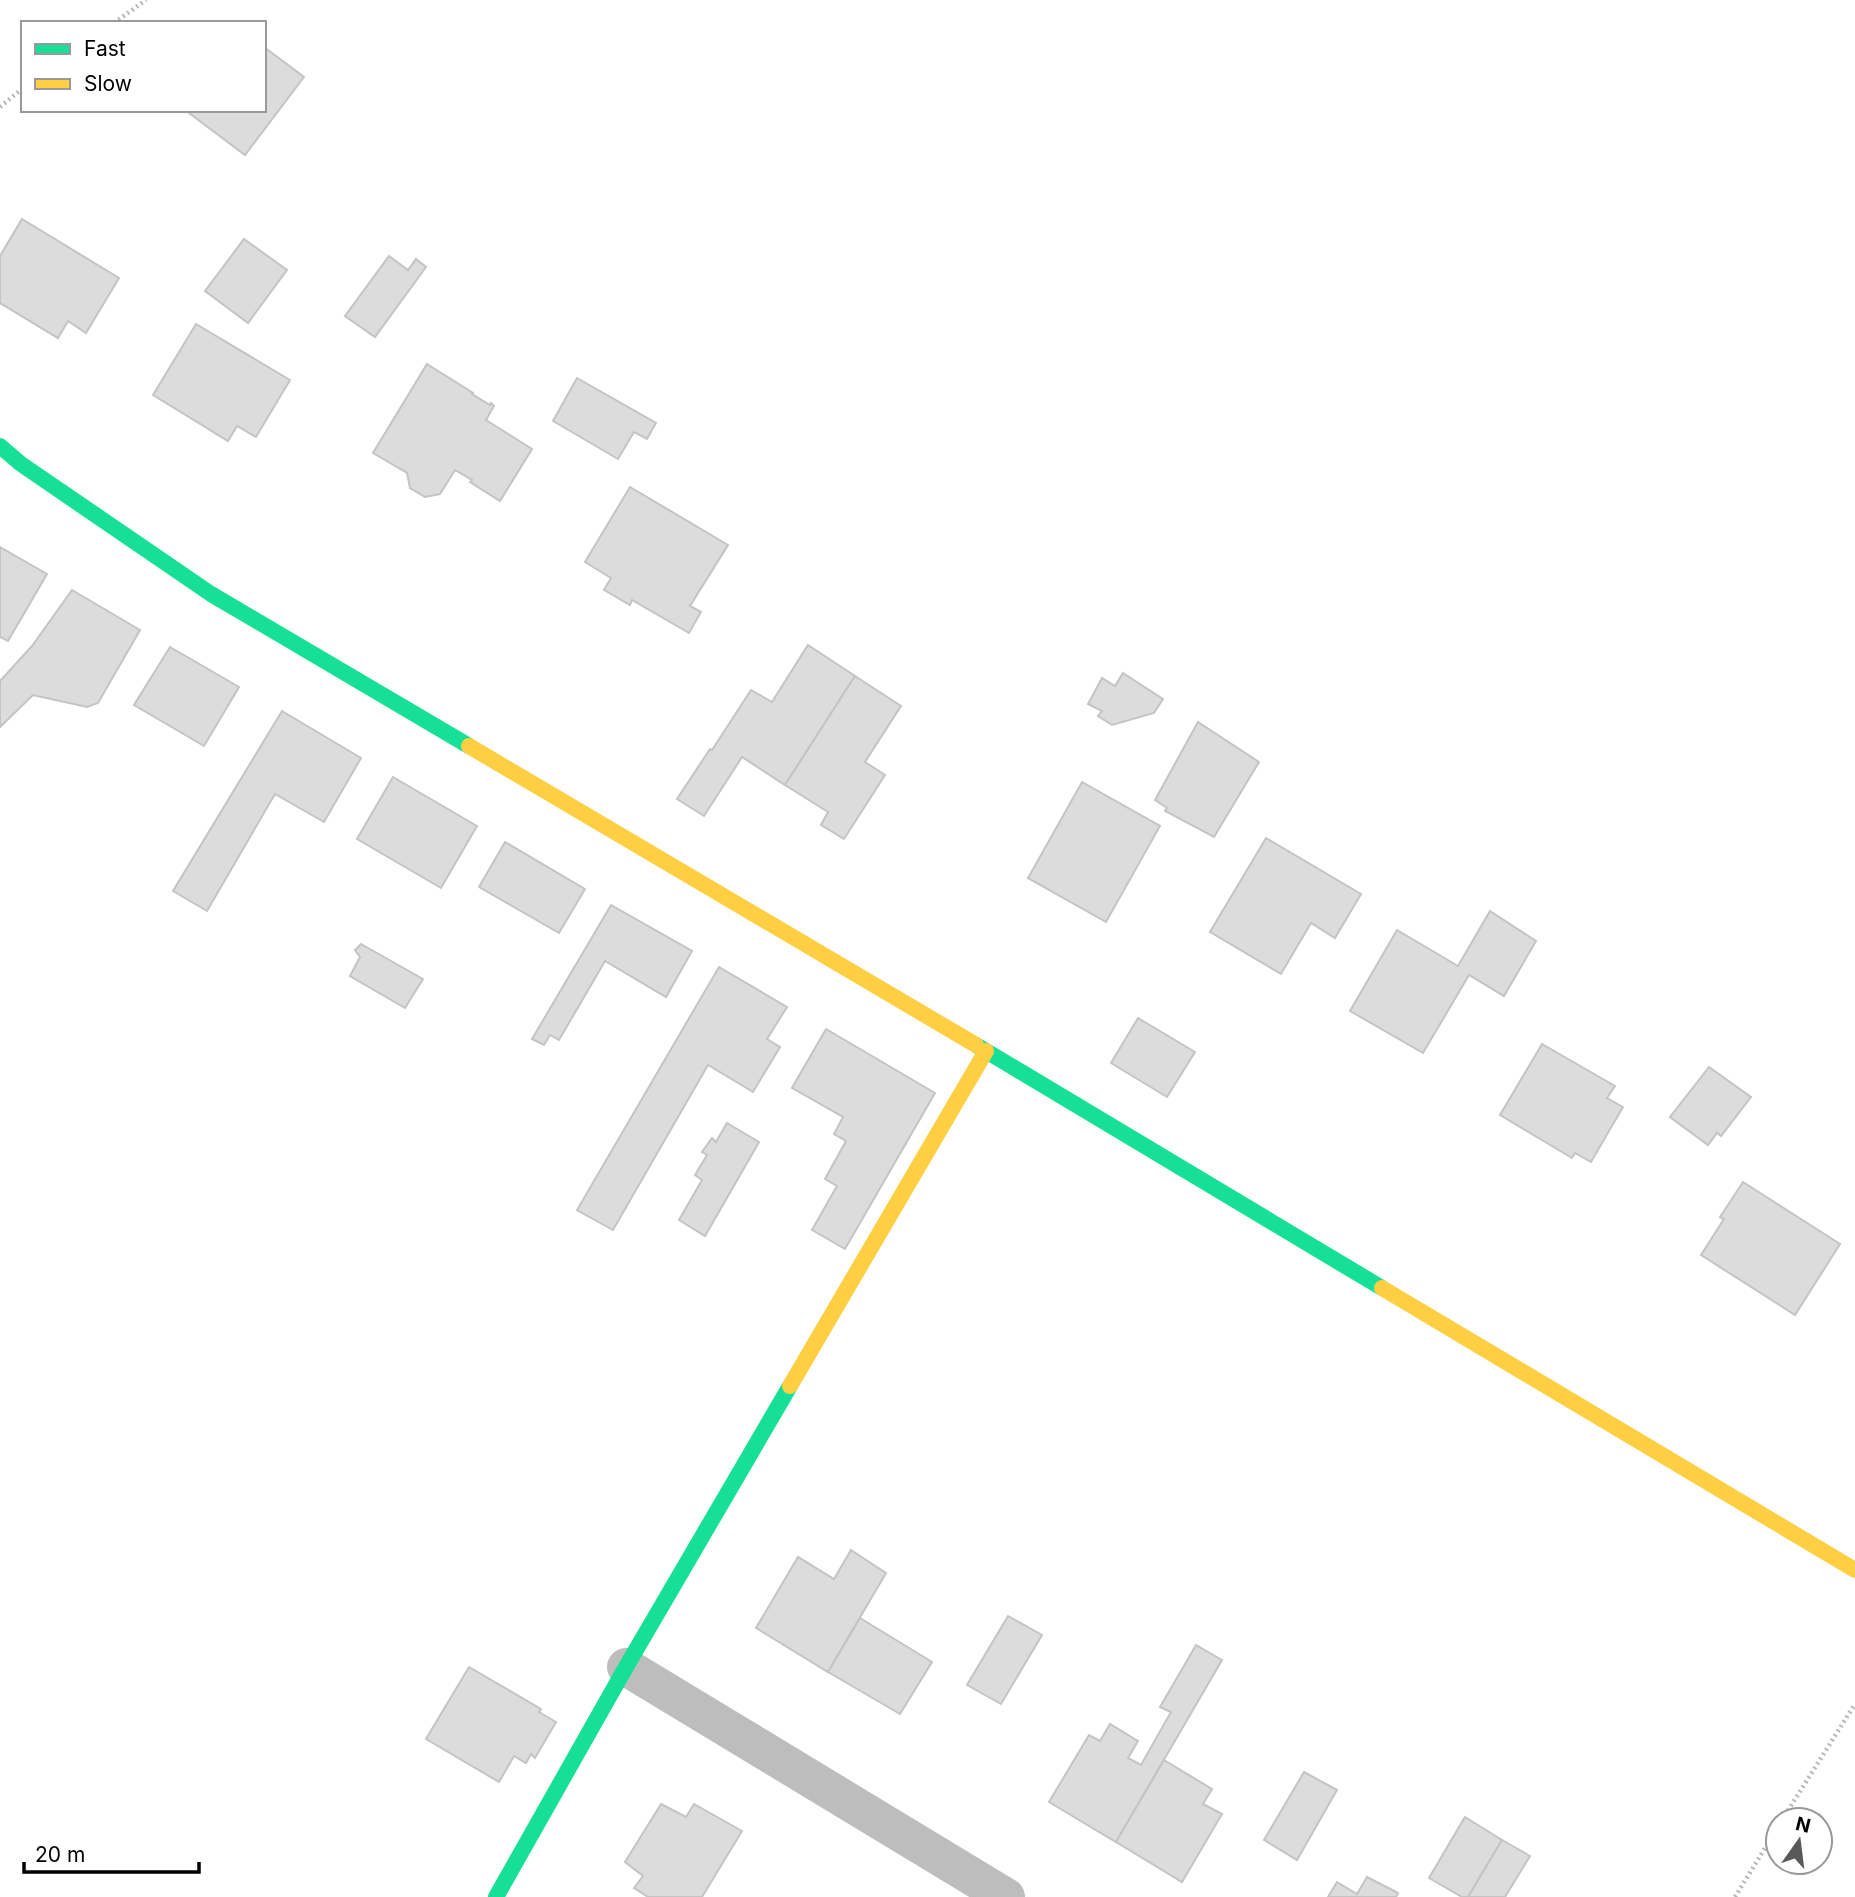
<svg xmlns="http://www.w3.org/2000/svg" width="1855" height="1897" font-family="Inter,sans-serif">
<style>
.building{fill:#dcdcdc;stroke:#c4c4c4;stroke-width:2}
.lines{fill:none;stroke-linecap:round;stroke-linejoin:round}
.path{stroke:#b8b8b8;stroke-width:4.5;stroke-dasharray:2 3.5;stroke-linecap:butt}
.street{stroke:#bdbdbd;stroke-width:38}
.fast{stroke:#16e098;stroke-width:16}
.slow{stroke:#ffcf43;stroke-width:16}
</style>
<rect width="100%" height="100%" fill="#fff"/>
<g class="building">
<path d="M264,47L304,77L245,155L185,110H264Z"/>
<path d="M22,219L119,278L86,333L68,321L58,338L0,303V256Z"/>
<path d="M244,239L287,270L248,323L205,291Z"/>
<path d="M389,256L408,270L416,259L426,267L375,337L345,316Z"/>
<path d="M196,324L290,380L256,437L237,426L228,441L153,395Z"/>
<path d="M427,364L473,393L472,394L490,405L491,403L494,406L486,420L532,449L500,501L470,482L472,480L455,470L440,494L425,497L410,488L407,473L373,453Z"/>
<path d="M577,378L656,423L647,439L634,432L618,459L553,421Z"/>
<path d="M630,487L728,545L690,606L701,612L689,633L632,600L630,605L604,590L611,578L585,562Z"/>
<path d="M0,547L47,574L8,641L0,637Z"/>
<path d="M72,590L140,630L98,703L87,707L33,695L0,727V681L32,646Z"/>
<path d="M808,645L855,676L785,785L742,757L704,816L677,799L710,749L712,750L751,690L772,702Z"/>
<path d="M170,647L239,687L204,746L134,705Z"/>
<path d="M1123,673L1163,699L1154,713L1112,725L1098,716L1102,711L1088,704L1102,678L1115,686Z"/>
<path d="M855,676L901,706L865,762L885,775L844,839L821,825L828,812L785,785Z"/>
<path d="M282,711L361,758L324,822L275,794L207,911L173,891Z"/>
<path d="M1198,722L1259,762L1214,837L1165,811L1167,808L1155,800Z"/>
<path d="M393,777L477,826L441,888L357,839Z"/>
<path d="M1082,782L1160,826L1106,922L1028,878Z"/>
<path d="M1266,838L1361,894L1335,938L1311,923L1281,974L1210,932Z"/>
<path d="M505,842L585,889L559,933L479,887Z"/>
<path d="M611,905L692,951L666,997L605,961L559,1040L550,1035L544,1045L532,1039Z"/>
<path d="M1490,911L1536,941L1504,996L1469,975L1423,1053L1350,1011L1397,930L1458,966Z"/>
<path d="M361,944L423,979L405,1008L350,976L360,957L355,950Z"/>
<path d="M719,967L787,1007L767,1039L780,1047L753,1092L708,1065L613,1230L577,1210Z"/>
<path d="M1138,1018L1195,1052L1167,1097L1111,1063Z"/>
<path d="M826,1029L935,1093L845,1249L812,1230L837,1186L825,1179L846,1141L834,1134L843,1117L792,1088Z"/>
<path d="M1542,1044L1615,1086L1607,1098L1623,1107L1591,1162L1575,1153L1572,1158L1500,1115Z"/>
<path d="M1709,1067L1751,1097L1721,1136L1717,1133L1708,1145L1670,1117Z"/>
<path d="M727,1123L759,1142L705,1236L679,1220L702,1180L695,1175L707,1155L702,1152L712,1138L716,1142Z"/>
<path d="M1743,1182L1840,1244L1795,1315L1701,1255L1724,1219L1720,1217Z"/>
<path d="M851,1550L886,1573L828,1672L756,1628L798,1557L834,1579Z"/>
<path d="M1008,1616L1042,1635L1001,1704L967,1685Z"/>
<path d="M860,1618L932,1662L900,1714L828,1672Z"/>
<path d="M1196,1645L1222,1660L1116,1842L1049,1802L1089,1735L1100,1741L1110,1724L1138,1741L1128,1758L1141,1765L1171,1712L1160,1707Z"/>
<path d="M469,1667L541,1709L539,1712L556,1722L535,1758L531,1754L526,1763L514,1756L499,1782L426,1739Z"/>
<path d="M1164,1760L1212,1789L1203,1804L1222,1814L1182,1882L1116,1842Z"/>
<path d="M1304,1772L1337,1790L1297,1860L1264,1840Z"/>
<path d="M661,1804L686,1817L694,1804L742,1831L702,1897H648L634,1888L643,1876L625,1862Z"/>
<path d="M1465,1817L1502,1840L1468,1897H1462L1429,1878Z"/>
<path d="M1502,1840L1530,1856L1505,1897H1468Z"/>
<path d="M1367,1877L1398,1893L1396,1897H1328L1337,1882L1357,1894Z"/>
</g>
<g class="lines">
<g class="path">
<path d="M114,23L146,0"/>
<path d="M0,107L23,88"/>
<path d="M1782,1820L1855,1704"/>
<path d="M1735,1897L1778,1827"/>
</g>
<path class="street" d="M626,1667L1006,1897"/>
<g class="fast">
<path d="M0,446L21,464L211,594L469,746"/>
<path d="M976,1045L1382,1288"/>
<path d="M496,1897L626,1667L790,1386"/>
</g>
<g class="slow">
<path d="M469,746L976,1045"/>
<path d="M1382,1288L1855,1570"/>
<path d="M790,1386L986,1051"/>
</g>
</g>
<rect x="21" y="21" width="245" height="91" fill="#ffffff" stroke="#999999" stroke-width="2"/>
<rect x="35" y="44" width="35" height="10" fill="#16e098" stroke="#999999" stroke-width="2"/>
<text x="84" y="56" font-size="21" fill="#000000">Fast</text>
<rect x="35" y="79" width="35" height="10" fill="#ffcf43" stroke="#999999" stroke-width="2"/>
<text x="84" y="91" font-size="21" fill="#000000">Slow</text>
<g transform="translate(1799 1841) rotate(14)"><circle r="33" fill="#ffffff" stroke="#999999" stroke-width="2"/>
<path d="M0-5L12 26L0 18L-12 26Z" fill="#595959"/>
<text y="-10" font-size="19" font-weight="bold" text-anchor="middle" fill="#000000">N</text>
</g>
<path d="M24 1862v10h175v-10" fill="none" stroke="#000000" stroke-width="3.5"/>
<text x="35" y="1862" font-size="21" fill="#000000" stroke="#ffffff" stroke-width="5" paint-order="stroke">20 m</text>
</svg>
